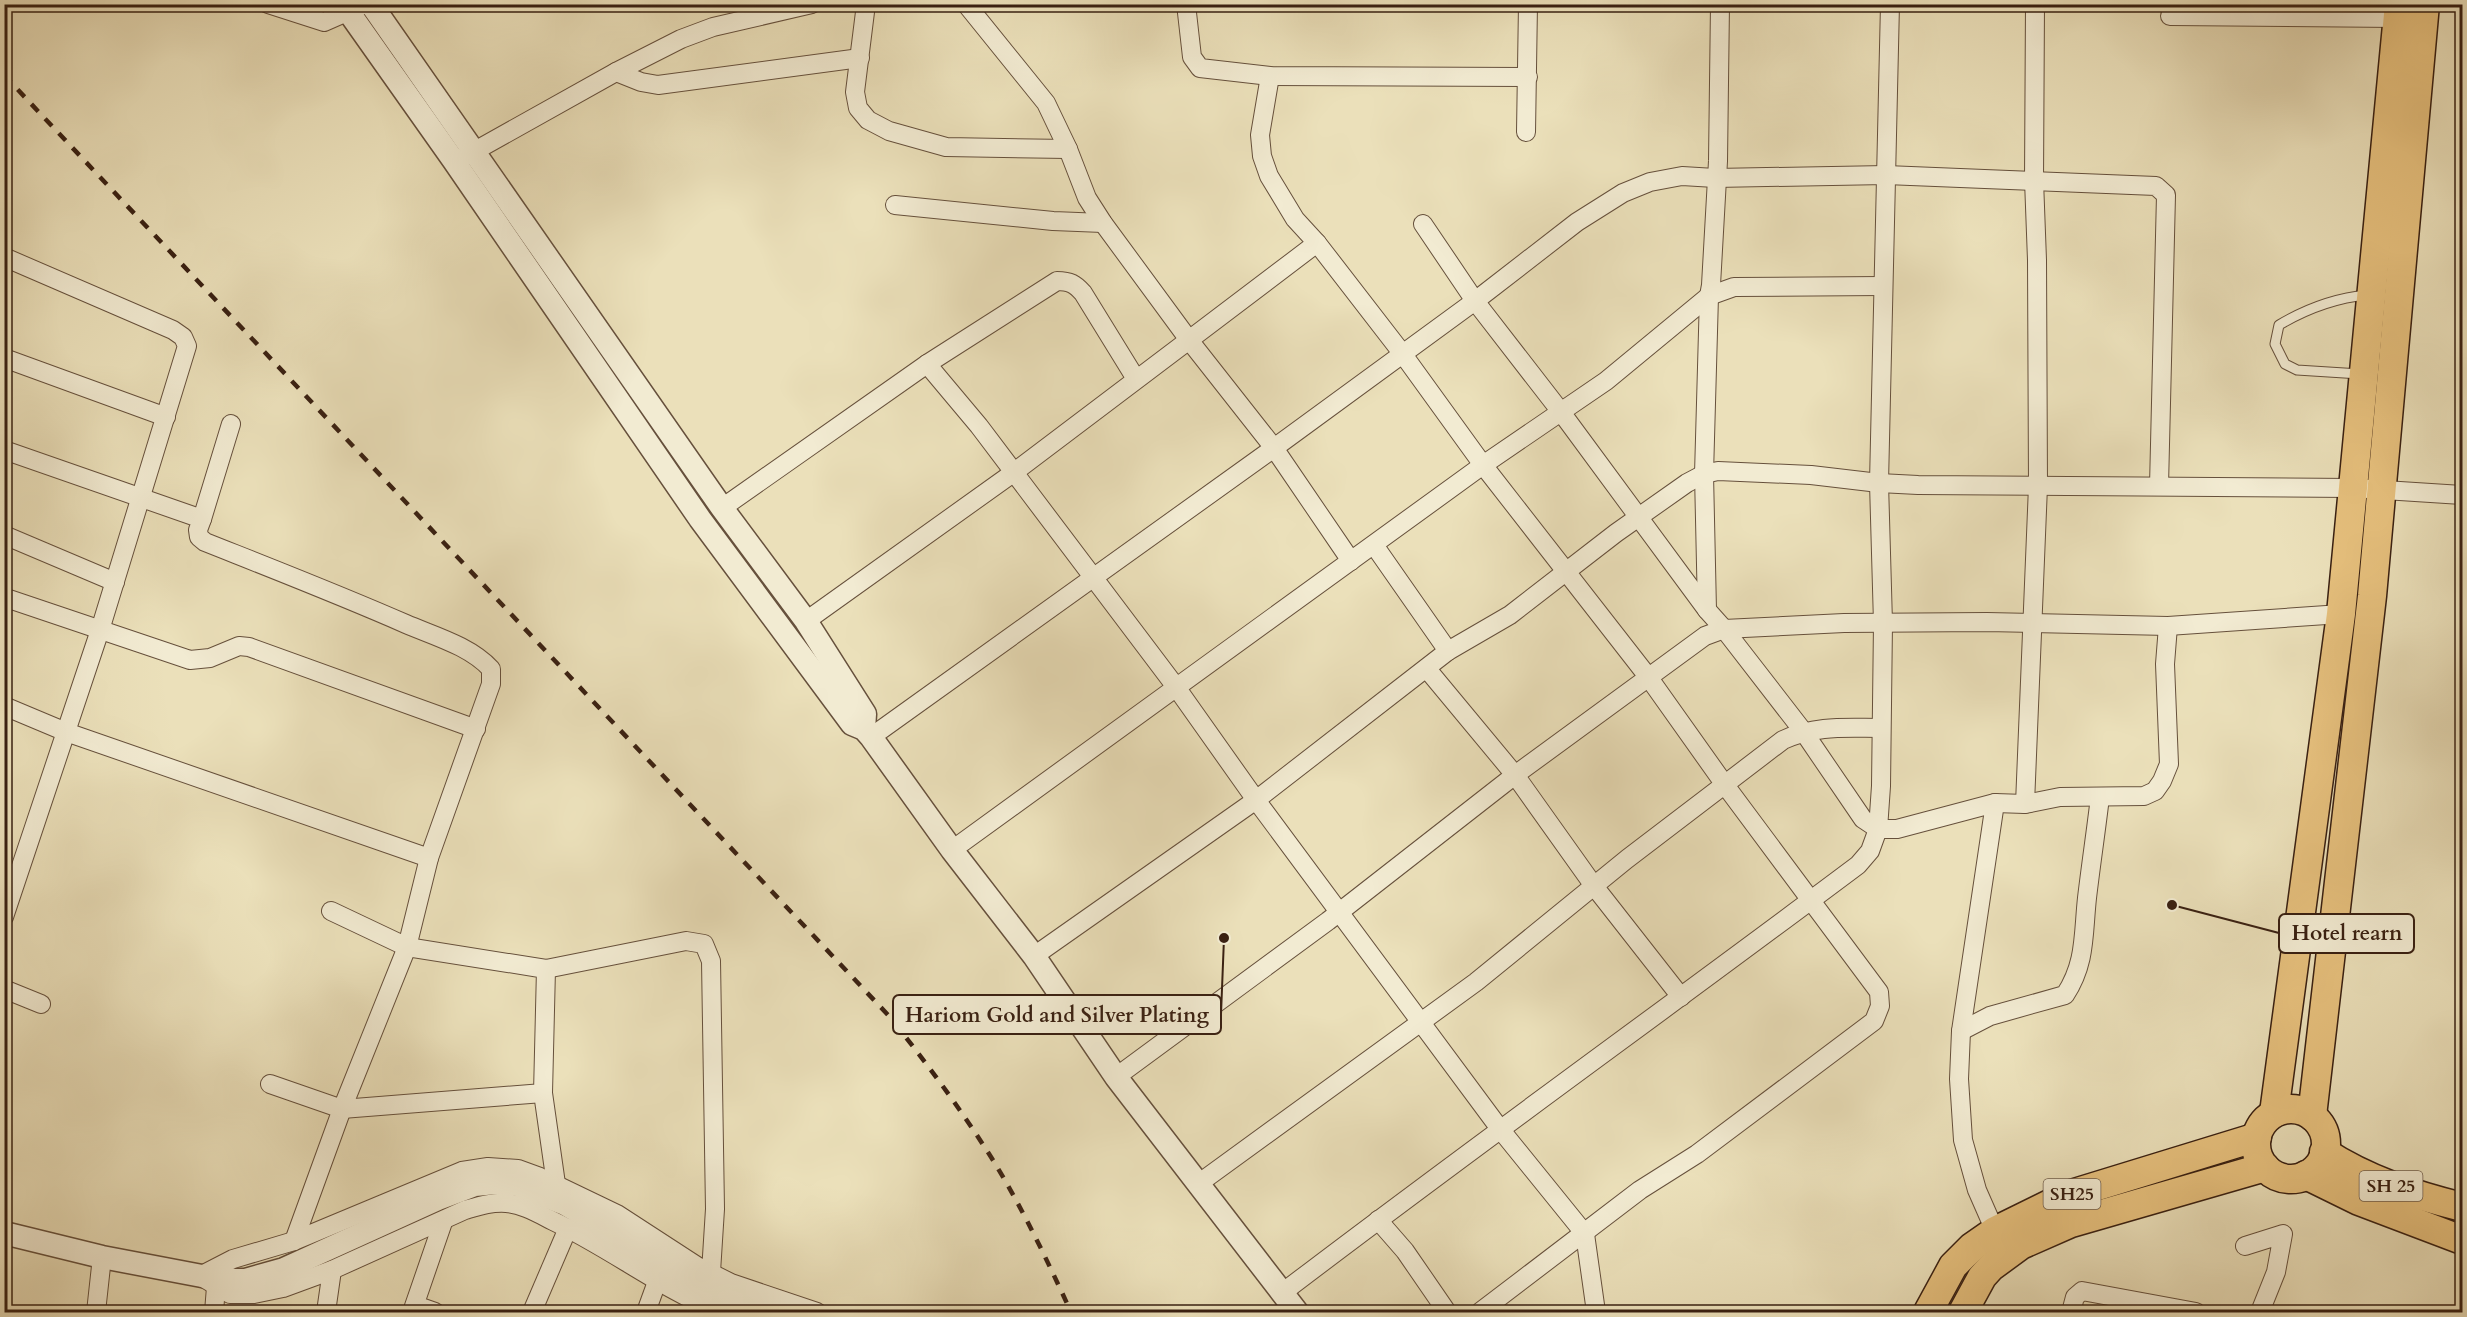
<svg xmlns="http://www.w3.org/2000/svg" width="2467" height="1317" font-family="Cardo,serif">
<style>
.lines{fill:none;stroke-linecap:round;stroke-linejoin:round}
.service-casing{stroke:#66503c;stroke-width:11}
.minor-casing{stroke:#66503c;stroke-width:20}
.tertiary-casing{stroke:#66503c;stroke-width:25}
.primary-casing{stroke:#392012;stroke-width:31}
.service{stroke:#f2ebd2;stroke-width:9}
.minor{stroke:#f2ebd2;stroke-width:18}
.tertiary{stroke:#f2ebd2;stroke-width:22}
.primary{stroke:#e6c07d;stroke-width:28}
.rail{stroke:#392012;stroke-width:4.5;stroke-dasharray:10 10;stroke-linecap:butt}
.labels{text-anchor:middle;stroke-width:4.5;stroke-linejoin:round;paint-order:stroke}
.shield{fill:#f2ebd2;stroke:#705d4c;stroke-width:1.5}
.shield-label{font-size:18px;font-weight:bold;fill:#392012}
.leader{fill:none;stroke:#392012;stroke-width:2}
.callout-dot{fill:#392012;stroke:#f2ebd2;stroke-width:2}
.callout{fill:#f2ebd2;stroke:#392012;stroke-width:2}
.callout-label{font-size:21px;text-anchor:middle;font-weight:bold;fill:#392012}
</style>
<rect width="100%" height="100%" fill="#ebe0ba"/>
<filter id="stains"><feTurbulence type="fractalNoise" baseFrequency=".00333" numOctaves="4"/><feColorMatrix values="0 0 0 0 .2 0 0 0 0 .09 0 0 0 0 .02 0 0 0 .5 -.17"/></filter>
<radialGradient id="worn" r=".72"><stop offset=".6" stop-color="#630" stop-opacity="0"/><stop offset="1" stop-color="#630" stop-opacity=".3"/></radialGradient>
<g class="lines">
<g class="service-casing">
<path id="service" d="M2360,374L2297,370L2285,364L2275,344L2279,325C2306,309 2335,298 2367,295"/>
</g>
<g class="minor-casing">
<g id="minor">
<path d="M268,4L324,22L365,4"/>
<path d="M866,4L855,92L858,108L868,120L889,131L946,147L1068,149"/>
<path d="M966,4L1046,103L1068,149L1087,198L1103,223L1189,340L1317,243"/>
<path d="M1186,4L1192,57L1200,68L1270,76L1528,77"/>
<path d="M2170,16L2398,18"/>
<path d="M616,72L641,82L658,85L860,58"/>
<path d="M1270,76L1260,135L1262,156L1269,176L1295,219L1317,243L1402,353L1483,465L1649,678L1725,785L1879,992L1880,1006L1874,1021L1697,1154L1640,1190L1480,1312"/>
<path d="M1526,132L1528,4"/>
<path d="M464,157L616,72L681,39L713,27L812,4"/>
<path d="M895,205L1053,221L1103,223"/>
<path d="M1423,224L1475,301L1561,412L1707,610L1724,629L1803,731L1863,819L1878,829H1897L1995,803L2025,804L2060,797L2144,796L2155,791L2162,781L2169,764L2165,664L2168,626"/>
<path d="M4,257L173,330L183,337L187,346L100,630L4,917"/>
<path d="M4,358L166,417"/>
<path d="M927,364L979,426L1176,687L1256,800L1500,1129L1585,1234L1596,1312"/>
<path d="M4,450L202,519L198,530L199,537L205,542C273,569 340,595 406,624C434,636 470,646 491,669V684L429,858L407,947L342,1109L294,1241"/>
<path d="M722,508L927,364L1057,281C1070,281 1075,284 1083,293L1136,379"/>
<path d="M202,519L231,424"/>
<path d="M4,535L115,582"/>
<path d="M1374,545L1448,651"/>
<path d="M9,599L190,660L210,658L239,646L249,647L476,729"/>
<path d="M1707,610L1704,474L1709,296L1711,285L1718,161L1720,4"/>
<path d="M806,621L1013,473L1189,340L1274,448L1351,561"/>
<path d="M1427,669L1515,775L1594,886L1681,997"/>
<path d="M4,706L66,732L429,858"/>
<path d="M871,737L1274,448L1475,301L1577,222L1623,193L1650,182L1682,176L1715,178L1886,175L2156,186L2166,195L2159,486"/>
<path d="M1995,803L1961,1031L1959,1079L1963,1140L1977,1190L1995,1231"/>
<path d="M2025,804L2038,486L2037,260L2034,180L2035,4"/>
<path d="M952,850L1483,465L1606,381L1709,296L1734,287L1883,286"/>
<path d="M1034,956L1256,800L1448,651L1510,615L1616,533L1687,483L1704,474L1718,471L1811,475L1879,483L1918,485L2353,488L2462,495"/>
<path d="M546,969L686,941L704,944L711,961L715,1209L711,1272"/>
<path d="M4,989L41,1004"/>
<path d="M1961,1031L1990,1016L2065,995C2086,963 2083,935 2087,898C2091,864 2096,831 2100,797"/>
<path d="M1116,1077L1328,921L1515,775L1705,636L1724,629L1844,623L1987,622L2168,626L2341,614"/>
<path d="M270,1084L342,1109L543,1093L546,969L407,947L331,911"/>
<path d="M543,1093L556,1184"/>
<path d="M1198,1184L1476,982L1627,859L1783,740C1816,725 1845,728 1880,728"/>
<path d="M1378,1220L1405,1251L1447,1312"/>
<path d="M2245,1246L2283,1234L2276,1272L2260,1312"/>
<path d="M1282,1293C1472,1148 1666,1009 1858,865L1870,851L1878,829L1881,786L1883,623L1879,483L1890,4"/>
<path d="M415,1305L435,1312"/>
<path d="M96,1312L102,1257"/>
<path d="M214,1312L216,1287"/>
<path d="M326,1312L332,1270"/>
<path d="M412,1312L443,1222"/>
<path d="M532,1312L568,1228"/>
<path d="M646,1312L658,1279"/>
<path d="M720,1312C662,1289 610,1248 553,1221C539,1214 522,1204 506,1203C491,1202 479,1206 465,1210L332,1270L283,1288L254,1294H230L200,1276L233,1259L294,1241L462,1171L488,1167L518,1169L540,1177L617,1214L697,1266L731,1283L817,1312"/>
<path d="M2071,1312L2075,1297L2082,1291L2196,1312"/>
</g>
</g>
<g class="tertiary-casing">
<g id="tertiary">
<path d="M343,4L454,161L700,519L852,724L864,729L871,737L952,850L1034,956L1116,1077L1297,1312"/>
<path d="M371,4L722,508L806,621L865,714L864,729"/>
<path d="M4,1233L102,1257L223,1280H245L284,1269L438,1199L475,1185L495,1183L517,1185L565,1204L720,1296L767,1312"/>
</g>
</g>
<g class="primary-casing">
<g id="primary">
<circle cx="2291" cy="1144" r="35"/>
<path d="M2274,1113L2341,614L2399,4"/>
<path d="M2312,1116L2372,596L2425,4"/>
<path d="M2324,1152C2367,1180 2414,1195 2462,1207"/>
<path d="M2306,1175L2359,1201L2462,1240"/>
<path d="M1928,1312L1953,1266L1972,1247L1995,1231L2068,1195L2257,1137"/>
<path d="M1963,1312L1982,1277L1991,1267L2021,1245L2071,1223L2265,1167"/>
</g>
</g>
<use href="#service" class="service"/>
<use href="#minor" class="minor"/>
<use href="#tertiary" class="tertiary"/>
<use href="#primary" class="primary"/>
<path class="rail" d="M4,75L889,1016C925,1061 960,1108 991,1157C1022,1207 1047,1260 1071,1312"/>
</g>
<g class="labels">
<g class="shield">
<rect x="2359.5" y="1171" width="63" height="30" rx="4.5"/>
<rect x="2043.5" y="1179" width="57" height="30" rx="4.5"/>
</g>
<g class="shield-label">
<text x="2391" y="1192">SH 25</text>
<text x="2072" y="1200">SH25</text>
</g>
</g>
<path class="leader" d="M2172 905L2279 933M1224 938L1221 1014"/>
<g class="callout-dot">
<circle cx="2172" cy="905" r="6"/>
<circle cx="1224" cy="938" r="6"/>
</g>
<g class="callout">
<rect x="2279" y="914" width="135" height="39" rx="6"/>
<rect x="893" y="995" width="328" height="39" rx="6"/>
</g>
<g class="callout-label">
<text x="2347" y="940">Hotel rearn</text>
<text x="1057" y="1022">Hariom Gold and Silver Plating</text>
</g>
<rect width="2467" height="1317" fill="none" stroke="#ebe0ba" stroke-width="24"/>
<rect x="6" y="6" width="2455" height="1305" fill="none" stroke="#392012" stroke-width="3"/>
<rect x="12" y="12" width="2443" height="1293" fill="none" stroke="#392012" stroke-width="1.5"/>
<rect width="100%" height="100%" filter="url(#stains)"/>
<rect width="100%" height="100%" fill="url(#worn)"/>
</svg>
